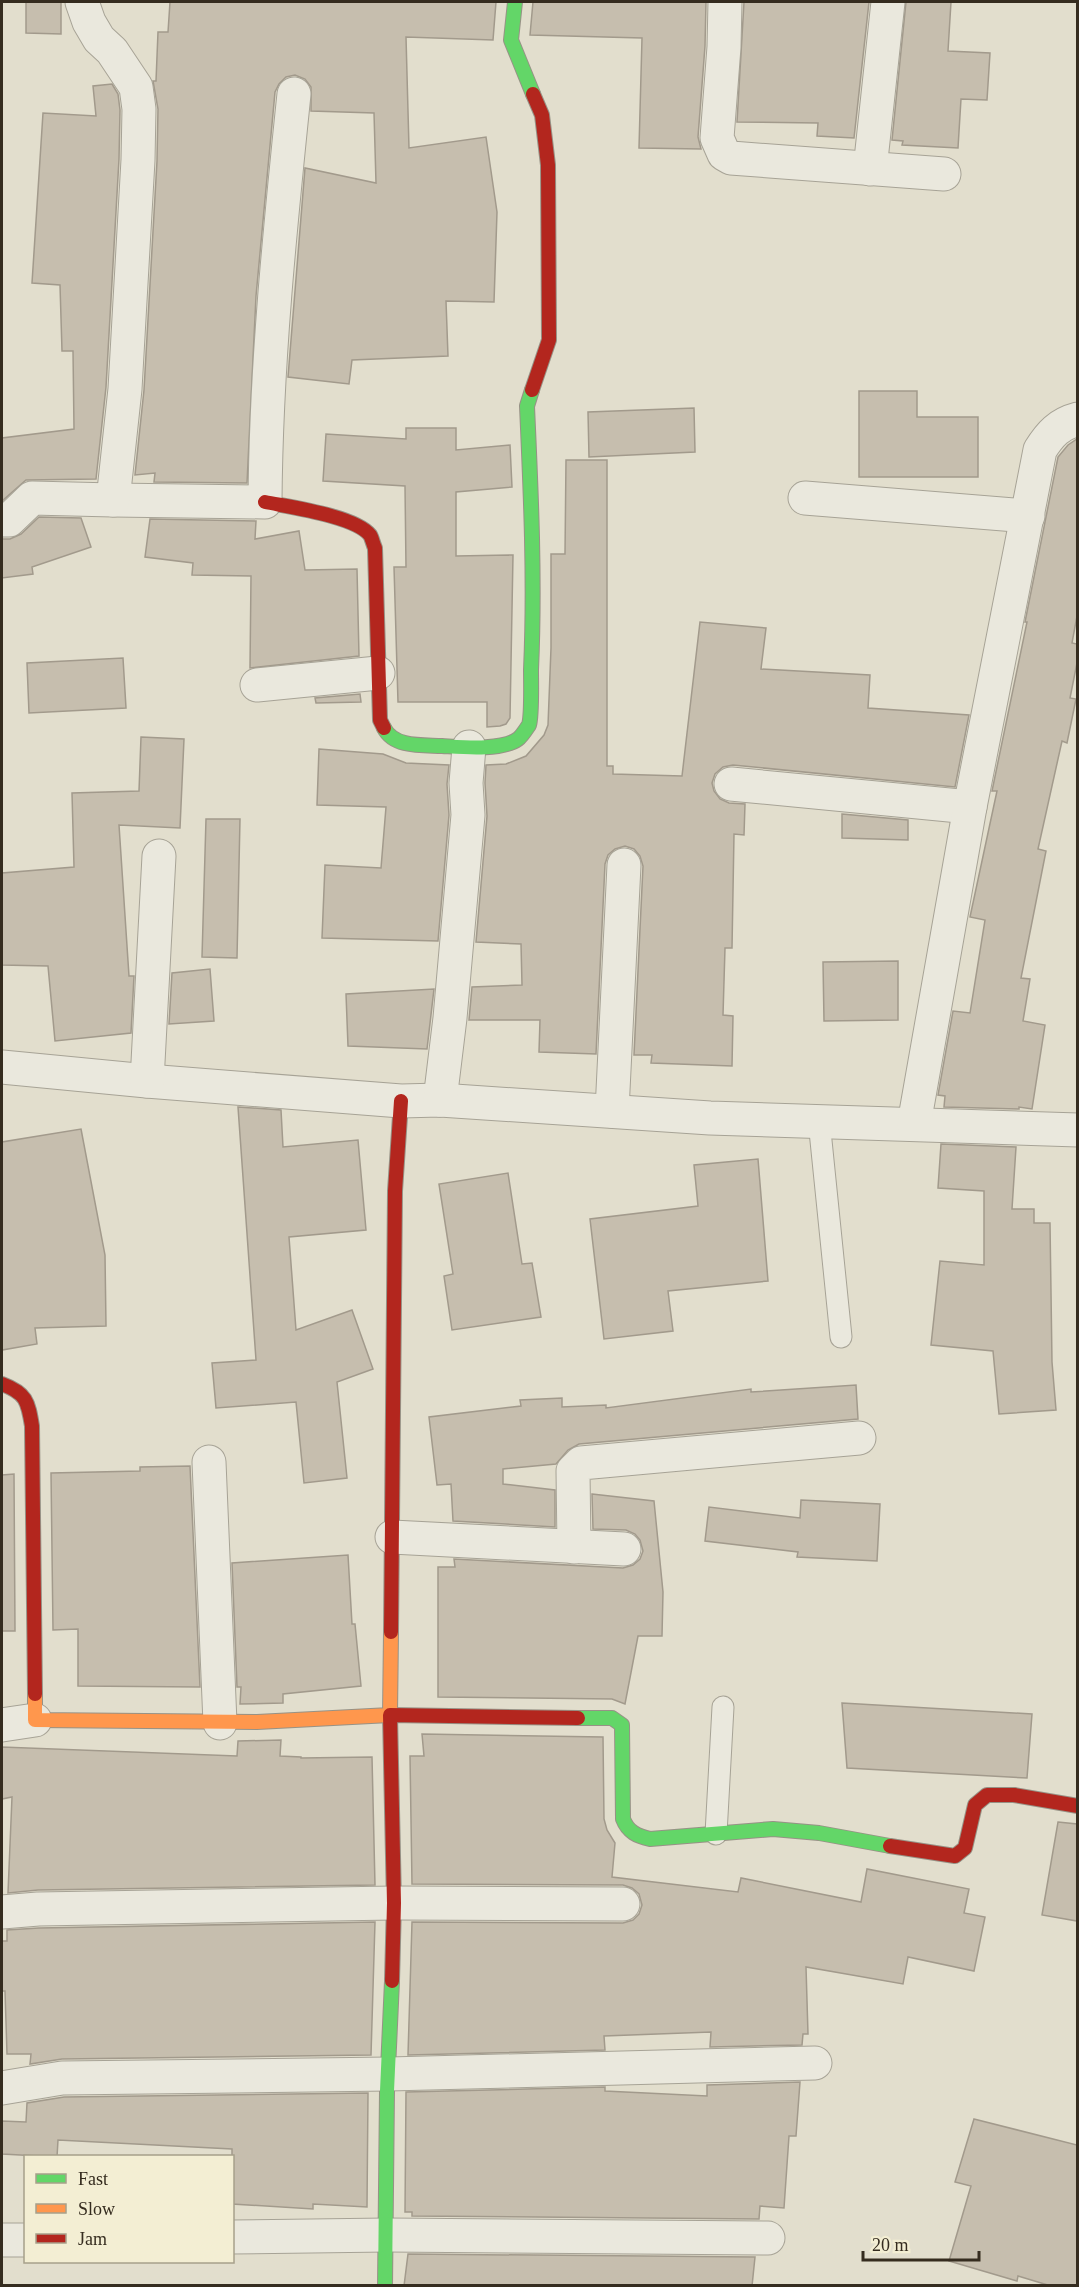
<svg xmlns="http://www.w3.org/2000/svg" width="1079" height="2287" font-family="'Times New Roman',serif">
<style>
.building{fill:#c6beae;stroke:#a29a8c;stroke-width:1.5}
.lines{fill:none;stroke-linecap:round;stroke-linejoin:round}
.lane-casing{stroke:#a7a396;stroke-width:23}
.street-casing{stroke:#a7a396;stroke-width:35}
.fast-casing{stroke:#979286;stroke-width:16}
.slow-casing{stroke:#979286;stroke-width:16}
.jam-casing{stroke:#979286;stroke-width:16}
.lane{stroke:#eae8dd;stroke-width:21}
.street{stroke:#eae8dd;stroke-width:33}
.fast{stroke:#63d668;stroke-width:14}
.slow{stroke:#ff974d;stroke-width:14}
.jam{stroke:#b3261e;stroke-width:14}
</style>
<rect width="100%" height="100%" fill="#e2decd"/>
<g class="building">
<path d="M26,2H61V34L26,33Z"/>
<path d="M170,2H496L493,40L406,37L409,148L486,137L497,212L494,302L446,301L448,356L352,360L349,384L288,377L305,168L376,183L374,113L311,111V87L305,79L295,75L286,77L279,84L275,92L256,296L247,483L154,482L155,473L135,475L144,390L157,161L158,109L153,81H156L158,32H168Z"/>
<path d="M533,2H706L705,46L698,137L701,149L639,148L642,38L530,35Z"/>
<path d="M744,2H869L854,138L817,136L818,123L737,122Z"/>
<path d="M906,2H951L948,51L990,53L987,100L961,99L958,148L902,145L903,141L892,140Z"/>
<path d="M112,84L118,94L120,110L119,159L106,387L96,479L26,480L2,501V438L74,429L73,351H62L60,285L32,283L43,113L96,116L93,86Z"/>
<path d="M859,391H917V417H978V477H859Z"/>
<path d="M694,408L695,452L589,457L588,412Z"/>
<path d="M406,428H456V450L510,445L512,487L456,492V556L513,555L510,718L506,724L500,726L487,727V702H398L394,567H406L405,486L323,481L326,434L406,439Z"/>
<path d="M1077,439V616L1072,643L1077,644V663L1070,698L1076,699L1067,743L1062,741L1038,849L1046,851L1021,978L1030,979L1023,1021L1045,1025L1032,1109L1019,1107V1109L944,1107L945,1096L938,1095L953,1011L970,1013L985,920L970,917L997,791H992L1027,622H1025L1058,457L1068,445Z"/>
<path d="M566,460H607V766H613V774L682,776L700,622L766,628L761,669L870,675L868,708L969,715L955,787L733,765L723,767L715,774L712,783L714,791L720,799L729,803L745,804L744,835L734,834L732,948H725L723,1015L733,1016L732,1066L651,1063L652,1055H634L643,866L640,856L634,849L625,846L615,849L608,855L605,864L596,1054L539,1052L540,1020H469L472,987L522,985L521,944L476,942L487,816L485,783L486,765L506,764L526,756L544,735L548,725L551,648V554H565Z"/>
<path d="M39,517L81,518L91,547L32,567L33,574L2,578V539H10L21,534Z"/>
<path d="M150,519L256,521L255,539L299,531L305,570L357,569L359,656L250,668L251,576L192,575L193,563L145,557Z"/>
<path d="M123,658L126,708L29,713L27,663Z"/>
<path d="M360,694L361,702L316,703L315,698Z"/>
<path d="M141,737L184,739L180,828L119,825L129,976H134L131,1033L55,1041L48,966L2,965V873L74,867L72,793L139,791Z"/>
<path d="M319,749L383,754L406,763L449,765L447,784L449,815L438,941L322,938L325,865L381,868L386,807L317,805Z"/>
<path d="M842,814L908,820V840L842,838Z"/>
<path d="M206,819H240L237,958L202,957Z"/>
<path d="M898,961V1020L824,1021L823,962Z"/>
<path d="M210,969L214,1021L169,1024L172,973Z"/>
<path d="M434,989L427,1049L348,1046L346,994Z"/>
<path d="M238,1107L281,1110L283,1147L358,1140L366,1230L289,1237L296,1330L352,1310L373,1369L337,1382L347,1478L304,1483L296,1402L216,1408L212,1363L256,1360Z"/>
<path d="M81,1129L105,1255L106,1326L35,1328L37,1344L2,1350V1142Z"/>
<path d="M941,1144L1016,1147L1012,1209H1034V1223H1050L1052,1362L1056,1410L999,1414L993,1351L931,1345L940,1261L984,1265V1191L938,1188Z"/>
<path d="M758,1159L768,1281L668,1291L673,1331L604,1339L590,1219L698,1206L694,1165Z"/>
<path d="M508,1173L522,1264L532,1263L541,1317L452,1330L444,1276L453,1274L439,1184Z"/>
<path d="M856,1385L858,1419L579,1444L568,1450L556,1464L503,1469V1484L555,1490V1527L453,1521L451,1484L437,1485L429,1417L521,1406L520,1400L562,1398V1407L606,1405V1408L751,1389V1392Z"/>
<path d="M190,1466L200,1687L78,1686V1629L53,1630L51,1473L140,1471V1467Z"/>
<path d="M14,1474L15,1631H2V1475Z"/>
<path d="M592,1494L654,1501L663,1592L662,1636H638L625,1704L612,1699L438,1697V1567H455L454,1559L623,1568L633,1565L640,1559L643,1551L640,1540L635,1534L626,1530L593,1529Z"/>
<path d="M801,1500L880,1504L877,1561L797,1557L798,1552L705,1541L709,1507L800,1518Z"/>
<path d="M348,1555L352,1624H355L361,1686L283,1694V1703L240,1704L241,1687H237L232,1563Z"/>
<path d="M842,1703L1032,1714L1027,1778L847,1768Z"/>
<path d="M422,1734L603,1737L604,1819L607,1830L615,1843L612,1877L738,1892L741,1878L861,1902L867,1869L969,1889L964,1913L985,1917L974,1971L908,1957L903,1984L806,1967L808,2034H803L802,2045L710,2047L711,2032L604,2036L605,2050L408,2055L412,1922L623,1923L633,1920L639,1914L642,1905L639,1894L632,1888L623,1885L412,1884L410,1756H424Z"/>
<path d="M281,1740L280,1756L301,1757V1758L372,1757L375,1885L38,1890L8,1893L12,1797L2,1799V1747L237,1756L238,1741Z"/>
<path d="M1058,1822L1077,1824V1921L1042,1915Z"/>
<path d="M375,1922L371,2055L62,2059L30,2064L31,2054H7L5,1991H2V1941H7V1930L39,1928Z"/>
<path d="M800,2082L796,2136H789L784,2208L760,2206L759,2219L412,2216V2212H405L406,2092L605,2087V2091L707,2096V2085Z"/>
<path d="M368,2093L367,2207L313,2204V2209L232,2204V2149L58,2140L57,2157L2,2154V2121L26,2122L27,2103L64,2097Z"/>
<path d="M974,2119L1077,2145V2286H1051L1018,2276L1017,2281L949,2261L971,2186L955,2182Z"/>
<path d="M408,2254L755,2257L752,2286H404Z"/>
</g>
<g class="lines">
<g class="lane-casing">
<g id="lane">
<path d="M819,1121L841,1337"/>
<path d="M716,1834L723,1707"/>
</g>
</g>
<g class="street-casing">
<g id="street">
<path d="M725,2L724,47L717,138L724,154L731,158L944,174"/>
<path d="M870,169L888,2"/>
<path d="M805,498L1028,516"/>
<path d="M113,500L265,502C266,365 280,229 294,94"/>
<path d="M2,520H9L32,498L113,500L125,389L138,160L139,109L136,87L112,51L99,39L89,22L82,2"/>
<path d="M257,685L378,673"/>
<path d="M731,784L970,807"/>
<path d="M2,1067L147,1081L401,1101L440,1100L710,1118L1078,1130"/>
<path d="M147,1081L159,856"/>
<path d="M440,1100L450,1018L468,815L466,783L469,747"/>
<path d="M612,1111L624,865"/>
<path d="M914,1124L970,807L1040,450C1050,434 1059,424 1078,419"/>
<path d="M209,1462L220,1723"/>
<path d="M392,1537L624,1549"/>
<path d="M574,1547L573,1471L581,1463L859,1438"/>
<path d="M2,1725L35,1720"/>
<path d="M2,1912L38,1909L394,1903L623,1904"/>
<path d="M2,2088L62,2078L389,2074L815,2063"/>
<path d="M232,2237L387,2235L768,2238"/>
<path d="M2,2240H26"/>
</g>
</g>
<g class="fast-casing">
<g id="fast">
<path d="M515,2L511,40L533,94"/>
<path d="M384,728C394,748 423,745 442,746C461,747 502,751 518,739C521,737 527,728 529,725C532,715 531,682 531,670C535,582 531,494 527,406L532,390"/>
<path d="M578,1718H612L622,1725L623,1819C628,1832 637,1836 650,1839L773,1829L819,1833L890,1846"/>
<path d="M385,2286L387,2091L392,1981"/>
</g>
</g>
<g class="slow-casing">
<path id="slow" d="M35,1694V1720L257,1722L390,1715L391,1632"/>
</g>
<g class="jam-casing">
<g id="jam">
<path d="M532,390L549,340L548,165L542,115L533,94"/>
<path d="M265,502C289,507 355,516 370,535C372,538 373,544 375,548L380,720L384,728"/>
<path d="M2,1384C26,1393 28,1401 32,1426L35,1694"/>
<path d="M391,1632L395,1191L401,1101"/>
<path d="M890,1846L955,1856L965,1848L975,1805L987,1795H1014L1078,1806"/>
<path d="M392,1981L394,1903L390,1715L578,1718"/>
</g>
</g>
<use href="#lane" class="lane"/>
<use href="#street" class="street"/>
<use href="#fast" class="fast"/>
<use href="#slow" class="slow"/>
<use href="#jam" class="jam"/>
</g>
<rect width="1079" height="2287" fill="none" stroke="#352c1f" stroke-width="6"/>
<rect x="24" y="2155" width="210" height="108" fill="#f3eed3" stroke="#a7a08b" stroke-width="1.5"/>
<rect x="36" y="2174" width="30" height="9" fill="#63d668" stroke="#a7a08b" stroke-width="1.5"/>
<text x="78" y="2185" font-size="18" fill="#352c1f">Fast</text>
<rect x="36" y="2204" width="30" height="9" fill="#ff974d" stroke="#a7a08b" stroke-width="1.5"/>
<text x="78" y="2215" font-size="18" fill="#352c1f">Slow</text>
<rect x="36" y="2234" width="30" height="9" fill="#b3261e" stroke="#a7a08b" stroke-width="1.5"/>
<text x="78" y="2245" font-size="18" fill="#352c1f">Jam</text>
<path d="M863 2251v9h116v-9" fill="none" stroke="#352c1f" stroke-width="3"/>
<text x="872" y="2251" font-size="18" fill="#352c1f" stroke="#f3eed3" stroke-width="4.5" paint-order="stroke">20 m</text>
</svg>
